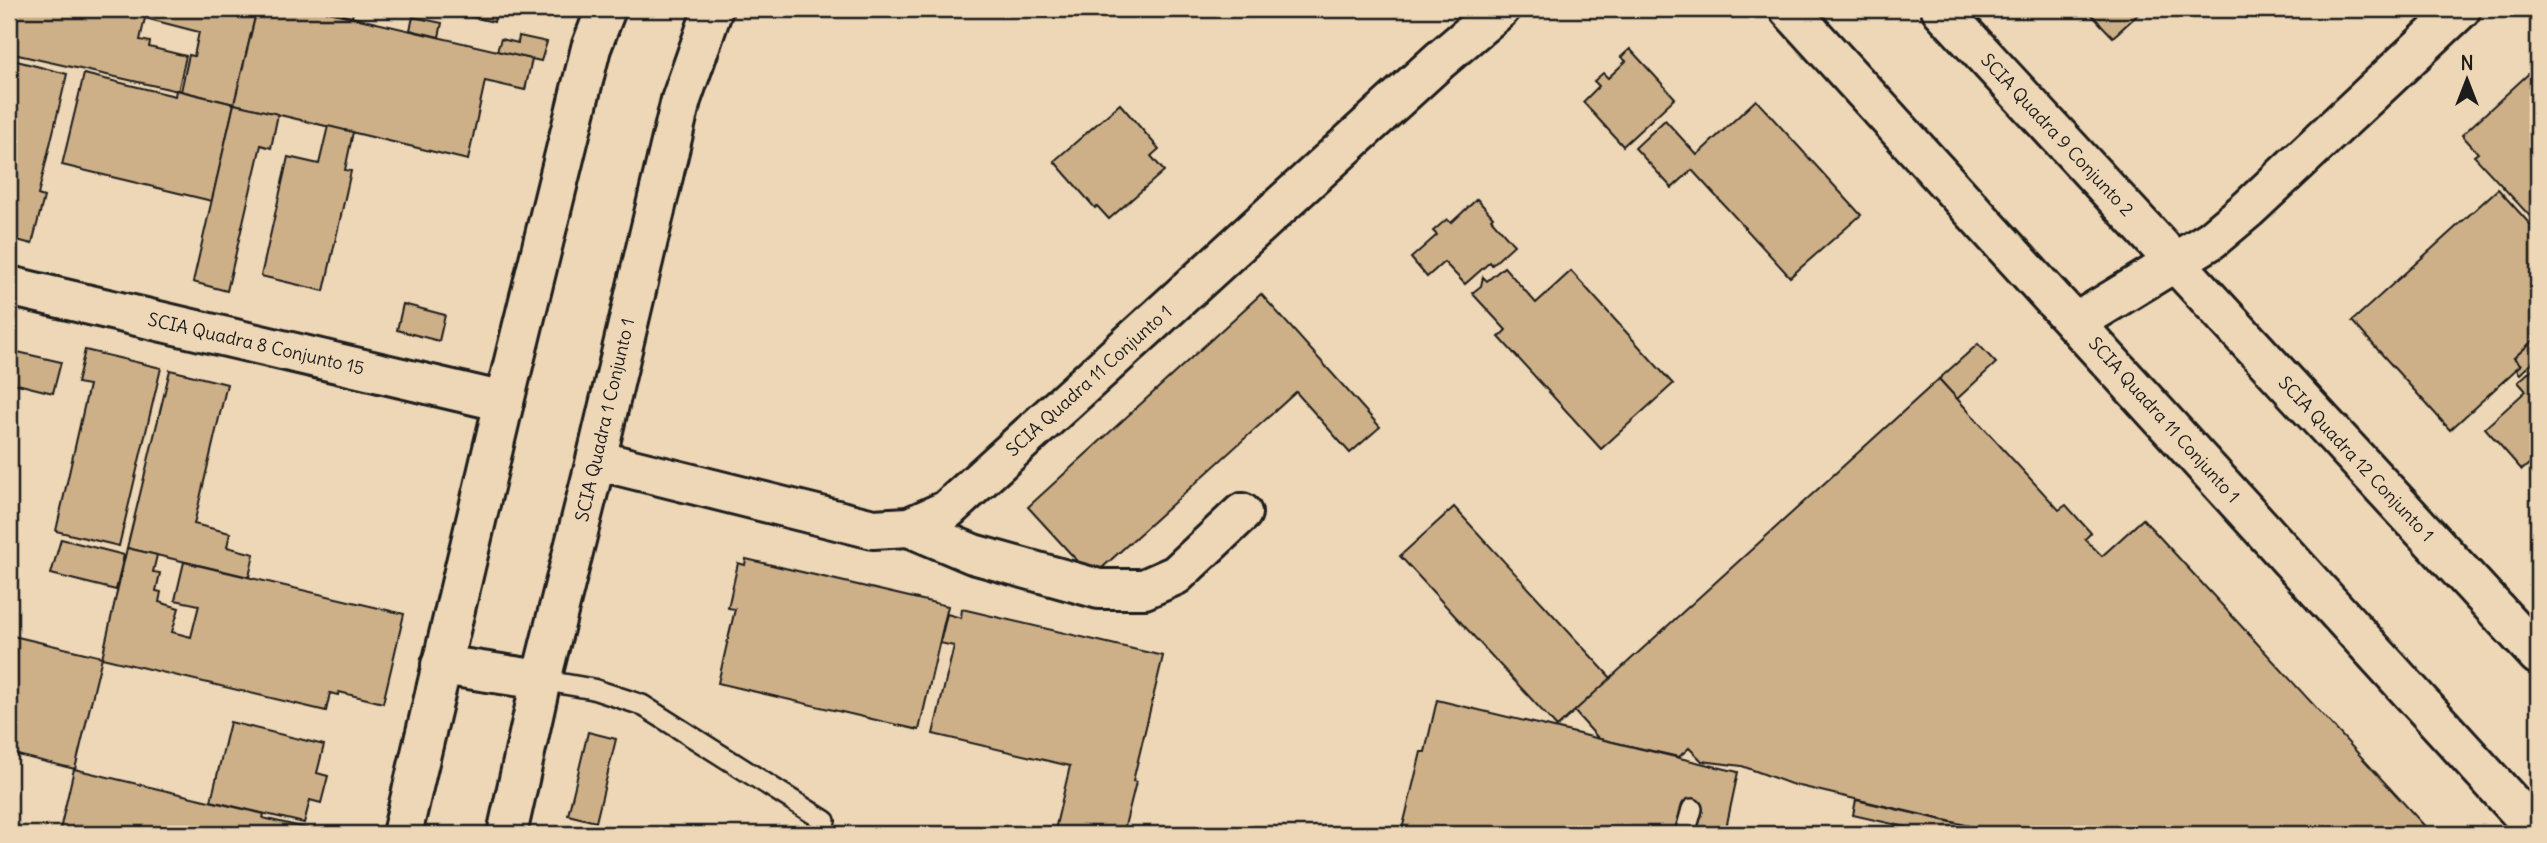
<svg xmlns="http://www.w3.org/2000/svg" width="2547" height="843" font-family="Delius,sans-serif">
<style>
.building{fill:#ceb088;stroke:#1c1c1c;stroke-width:2}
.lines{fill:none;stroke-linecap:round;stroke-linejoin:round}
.service-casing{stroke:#1c1c1c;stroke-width:24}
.minor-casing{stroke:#1c1c1c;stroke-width:44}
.tertiary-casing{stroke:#1c1c1c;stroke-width:44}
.service{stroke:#eed7b6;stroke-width:19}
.minor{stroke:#eed7b6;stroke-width:38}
.tertiary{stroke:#eed7b6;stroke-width:38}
.labels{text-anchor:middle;stroke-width:6;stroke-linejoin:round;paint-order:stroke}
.street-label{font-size:18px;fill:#1c1c1c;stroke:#eed7b6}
</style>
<rect width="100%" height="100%" fill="#eed7b6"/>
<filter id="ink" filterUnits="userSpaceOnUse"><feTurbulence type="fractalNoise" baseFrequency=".0143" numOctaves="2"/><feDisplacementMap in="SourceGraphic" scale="14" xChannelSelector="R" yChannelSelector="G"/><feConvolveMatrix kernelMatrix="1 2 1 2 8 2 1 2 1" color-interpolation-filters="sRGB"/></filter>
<g filter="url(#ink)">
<g class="building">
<path d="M9,9H257L234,104L181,91L189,55L194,56L199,32L145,18L140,40L150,42L149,47L186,56L178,91L9,53Z"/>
<path d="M257,9H316L532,59L525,90L485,81L468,160L234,104Z"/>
<path d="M316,9H354L352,17Z"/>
<path d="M437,9H497L494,22Z"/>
<path d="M2086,9H2144L2113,37Z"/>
<path d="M413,17L442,23L439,37L410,30Z"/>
<path d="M519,36L547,42L541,61L497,51L501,39L518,43Z"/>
<path d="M1630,49L1675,98L1623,146L1583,102L1599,86L1594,81L1603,73L1608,78L1626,61L1621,57Z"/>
<path d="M9,59L67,74L38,195L44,197L32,244L9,238Z"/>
<path d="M2538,65V225L2474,156L2478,153L2462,135Z"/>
<path d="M84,74L175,96L176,90L234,104L212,201L62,165Z"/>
<path d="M1756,100L1861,215L1790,277L1692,170L1672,188L1635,148L1665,120L1697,155Z"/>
<path d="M234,104L278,114L271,148L261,145L227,291L193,282Z"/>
<path d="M1120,104L1159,149L1151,156L1164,171L1109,219L1097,206L1095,208L1054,161Z"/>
<path d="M328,126L353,132L345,170L351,171L324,291L261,276L288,157L319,164Z"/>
<path d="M2498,189L2538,233V336L2514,358L2521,365L2450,430L2352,321Z"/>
<path d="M1477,199L1493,217L1491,219L1514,245L1492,265L1490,262L1465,284L1444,262L1427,277L1411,258L1437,235L1433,231L1447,219L1451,223Z"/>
<path d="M1504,267L1536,303L1571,271L1673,384L1601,449L1499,337L1506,330L1472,293L1481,286L1483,277L1487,281Z"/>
<path d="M1261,294L1380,427L1350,453L1296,392L1092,577L1028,507Z"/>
<path d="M403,304L445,315L439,341L397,330Z"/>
<path d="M2538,336V357L2520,374L2516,369L2521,365L2514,358Z"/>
<path d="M1978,344L1996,363L1957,399L1939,379Z"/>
<path d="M9,350L61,362L53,393L9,382Z"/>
<path d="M85,350L161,368L119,546L56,531L89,385L77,383Z"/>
<path d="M2538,364V456L2522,470L2485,428L2526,391L2518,382Z"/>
<path d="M170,370L227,384L194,524L230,533L227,547L254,554L249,577L127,548Z"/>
<path d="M1939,379L2059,510L2066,505L2091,533L2085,539L2102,556L2143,519L2432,834H2004L1791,784L1742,766L1702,761L1689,748L1679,757L1599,739L1574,711Z"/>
<path d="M1454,507L1611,678L1557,727L1400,556Z"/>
<path d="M61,539L124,555L116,590L51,574Z"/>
<path d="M127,548L157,555L153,572L160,573L156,591L161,592L159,602L179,608L172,632L191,637L199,605L175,600L184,562L404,614L383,703L339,692L338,695L330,693L326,711L102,658Z"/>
<path d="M746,559L948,606L919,730L718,683L735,609L728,608L738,563L745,565Z"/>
<path d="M962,609L1163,656L1133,781L1136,782L1123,834H1054L1070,766L933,734L954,646L940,643L947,614L961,618Z"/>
<path d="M9,635L102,657L75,769L9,753Z"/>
<path d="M1437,700L1738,772L1725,833L1729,834H1401L1421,752H1425Z"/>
<path d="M230,722L324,745L317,773L328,776L321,803L310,800L304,823L211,801Z"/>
<path d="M588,732L616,739L596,822L568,815Z"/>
<path d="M74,769L264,814L263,818L331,834H203V832L200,834H127L108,830L107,834H59Z"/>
<path d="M1856,800L1994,832V834H1904L1906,827L1853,815Z"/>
</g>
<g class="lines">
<g class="service-casing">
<g id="service">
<path d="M541,680L593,689L642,705L825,821"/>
<path d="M1685,834L1692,809"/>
</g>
</g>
<g class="minor-casing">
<g id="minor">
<path d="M9,286L504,402"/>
<path d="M596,460L873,529L909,527L947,510L1440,60L1500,9"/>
<path d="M909,527L973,554L1099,589H1144L1176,575L1242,513"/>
<path d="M441,665L541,680"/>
<path d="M402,834L504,402L591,48L606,9"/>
<path d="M507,834L541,680L596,460L681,100L713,9"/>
</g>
</g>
<g class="tertiary-casing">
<g id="tertiary">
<path d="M1789,9L2538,832"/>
<path d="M1941,9L2538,655"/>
<path d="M2075,323L2211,240L2248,209L2461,9"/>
</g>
</g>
<use href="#service" class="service"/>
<use href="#minor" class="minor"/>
<use href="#tertiary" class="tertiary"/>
</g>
</g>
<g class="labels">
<g class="street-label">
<text transform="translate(2057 135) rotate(47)" y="6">SCIA Quadra 9 Conjunto 2</text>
<text transform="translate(256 344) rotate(13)" y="6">SCIA Quadra 8 Conjunto 15</text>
<text transform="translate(1089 381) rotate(-42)" y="6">SCIA Quadra 11 Conjunto 1</text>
<text transform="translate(605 420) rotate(-77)" y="6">SCIA Quadra 1 Conjunto 1</text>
<text transform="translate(2164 420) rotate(48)" y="6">SCIA Quadra 11 Conjunto 1</text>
<text transform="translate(2356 459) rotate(47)" y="6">SCIA Quadra 12 Conjunto 1</text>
</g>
</g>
<rect width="2547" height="843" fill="none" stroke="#eed7b6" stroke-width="35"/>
<rect x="18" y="18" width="2512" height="808" fill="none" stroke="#1c1c1c" stroke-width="2.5" filter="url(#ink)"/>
<g transform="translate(2467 80)" stroke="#eed7b6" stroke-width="5" paint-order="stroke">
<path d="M0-5L12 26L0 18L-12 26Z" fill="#1c1c1c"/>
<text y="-10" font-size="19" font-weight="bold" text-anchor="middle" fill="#1c1c1c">N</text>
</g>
</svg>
